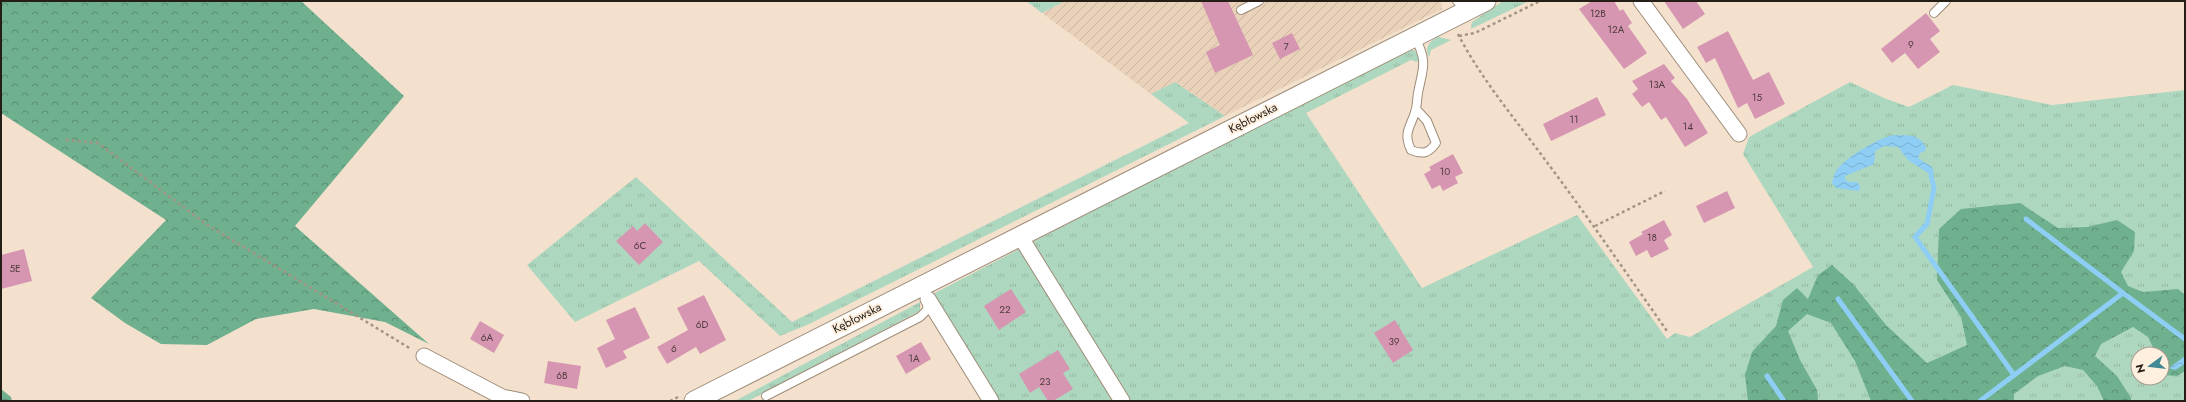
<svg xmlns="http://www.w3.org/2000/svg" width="2186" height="402" font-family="Jost,sans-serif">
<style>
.industrial{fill:url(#industrial-furrows)}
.grass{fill:url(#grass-tufts);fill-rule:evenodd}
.forest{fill:url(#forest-crowns)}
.water{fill:url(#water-waves)}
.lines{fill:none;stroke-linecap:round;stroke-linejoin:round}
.stream{stroke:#8ecef4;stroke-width:5}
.building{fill:#d696b2}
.service-casing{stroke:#9e8d7a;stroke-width:10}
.minor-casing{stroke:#9e8d7a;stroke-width:17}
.tertiary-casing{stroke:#9e8d7a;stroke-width:21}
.path{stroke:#a39586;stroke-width:2.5;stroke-dasharray:3 3;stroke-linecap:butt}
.service{stroke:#fff;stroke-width:8}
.minor{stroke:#fff;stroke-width:15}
.tertiary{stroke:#fff;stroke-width:19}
.labels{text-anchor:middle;stroke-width:4;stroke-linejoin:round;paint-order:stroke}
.number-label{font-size:10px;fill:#503c3d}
.street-label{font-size:12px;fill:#241e16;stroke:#feefdf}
</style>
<defs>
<pattern id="industrial-furrows" width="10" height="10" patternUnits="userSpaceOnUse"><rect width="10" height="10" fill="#ead2ba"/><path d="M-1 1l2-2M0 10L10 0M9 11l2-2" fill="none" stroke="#c9b49f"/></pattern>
<pattern id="grass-tufts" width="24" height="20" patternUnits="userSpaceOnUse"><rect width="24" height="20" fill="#add7bf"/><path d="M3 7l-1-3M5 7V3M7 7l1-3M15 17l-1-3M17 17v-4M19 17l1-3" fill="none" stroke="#95b8a3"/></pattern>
<pattern id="forest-crowns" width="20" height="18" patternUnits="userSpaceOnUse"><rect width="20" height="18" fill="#6fb08e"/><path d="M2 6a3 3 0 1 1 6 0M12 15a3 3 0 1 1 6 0" fill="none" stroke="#5b8f73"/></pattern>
<pattern id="water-waves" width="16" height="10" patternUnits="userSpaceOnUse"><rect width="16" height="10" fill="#8ecef4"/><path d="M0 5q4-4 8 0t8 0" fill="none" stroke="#7ab0d0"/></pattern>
</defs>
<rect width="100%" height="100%" fill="#f4e1cd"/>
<path class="industrial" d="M1065,1H1441L1442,9L1225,116L1175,82L1151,94L1042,13Z"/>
<g class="grass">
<path d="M1026,1H1065L1042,13Z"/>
<path d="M1503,1H1529L1471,29L1472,22Z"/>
<path d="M1439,37L1451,40L1431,50L1429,57C1424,47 1430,40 1439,37Z"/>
<path d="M1410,49L1415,51L1421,60L1417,62L1411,60L1306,113L1422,288L1577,215L1667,339L1675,333L1690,337L1813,267L1743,154L1749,137L1850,82L1884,98L1909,107L1953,85L2052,105L2185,90V401H997L931,295L1300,103ZM2138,354H2162V378H2138Z"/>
<path d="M1175,82L1225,116L807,325L780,336L699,261L575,322L527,265L636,177L792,322L1189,123L1151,94Z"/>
<path d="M920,302V311L748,401H735Z"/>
</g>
<g class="forest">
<path d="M1,1H301L404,96L295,226L429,344L385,322L314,309L256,319L207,345L161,344L125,323L91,298L166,220L1,113Z"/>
<path d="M2020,203L2058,228L2087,227L2117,220L2135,232L2134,251L2121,272L2128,286L2143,292L2178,289L2185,295V371L2177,376L2162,375V354H2156L2148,337L2133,327L2101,344L2095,356L2117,376L2131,398V401H2104L2097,386L2083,370L2065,366L2038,376L2014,394V401H1871L1855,361L1831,323L1807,314L1788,331L1800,360L1817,390L1818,401H1748L1745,375L1752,352L1776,326L1783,300L1797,288L1808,299L1818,275L1832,265L1853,284L1886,325L1927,363L1967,345L1961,317L1937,280L1939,229L1961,209Z"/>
<path d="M1,389L11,397L12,401H1Z"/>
</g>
<g class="water">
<path d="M1893,135C1907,136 1917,132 1926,147L1925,151L1920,153L1918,158L1932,167L1934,173L1931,175L1908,160L1898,147L1884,146L1875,151L1874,164L1845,176V179L1848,182H1857L1860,186L1859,191L1836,188L1832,183C1833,179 1834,174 1836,171C1846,157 1877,139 1893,135Z"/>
<path d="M2185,356V364L2175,370L2169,368Z"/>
</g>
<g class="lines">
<g class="stream">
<path d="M1931,175L1934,188L1927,224L1915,237L2014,375"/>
<path d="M2123,293L2185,339"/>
<path d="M1838,299L1912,401"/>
<path d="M1767,376L1784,401"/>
<path d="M1980,401L2123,293L2026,219"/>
</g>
</g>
<g class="building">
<path d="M1201,1H1228L1253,55L1215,73L1206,52L1220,45Z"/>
<path d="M1592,1H1614L1620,11L1623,9L1632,23L1628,26L1647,53L1624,69L1579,9Z"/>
<path d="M1664,1H1696L1705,14L1683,29Z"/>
<path d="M1926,13L1940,31L1930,39L1940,52L1918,69L1905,53L1892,63L1881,49Z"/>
<path d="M1728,31L1753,80L1769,72L1785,104L1755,119L1747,103L1738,108L1715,58L1706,63L1697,47Z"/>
<path d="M1292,33L1300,49L1280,59L1272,43Z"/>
<path d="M1664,64L1675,78L1671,81L1687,99L1708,133L1685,147L1666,117L1661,120L1649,102L1642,107L1632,94L1638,89L1632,81Z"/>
<path d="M1597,97L1606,115L1551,141L1543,124Z"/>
<path d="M1453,154L1463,173L1455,177L1458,183L1443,191L1440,185L1432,189L1424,174L1431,170L1429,167Z"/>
<path d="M1727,191L1735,208L1704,223L1696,206Z"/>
<path d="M1664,220L1672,235L1664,240L1669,249L1651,258L1647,250L1636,256L1629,242L1643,234L1641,232Z"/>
<path d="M645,223L663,242L639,265L616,241L633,226L637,231Z"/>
<path d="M24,249L32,281L1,289V255Z"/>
<path d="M1011,289L1026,312L999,330L984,306Z"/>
<path d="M704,295L726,340L700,354L696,347L667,364L657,347L688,330L677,308Z"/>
<path d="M635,307L650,338L623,351L627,358L606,368L597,348L615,339L606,320Z"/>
<path d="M1395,320L1413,350L1393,363L1374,333Z"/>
<path d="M480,321L504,335L494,353L470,339Z"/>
<path d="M921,342L931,359L906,374L896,356Z"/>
<path d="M1058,350L1070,369L1063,373L1073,389L1053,401H1048L1039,387L1030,393L1019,374Z"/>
<path d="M548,361L581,366L577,389L544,383Z"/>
</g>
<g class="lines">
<g class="service-casing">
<g id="service">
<path d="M1457,1L1466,11"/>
<path d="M1241,10L1259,1"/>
<path d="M1934,13L1946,1"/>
<path d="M1415,37C1428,63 1423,67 1418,93C1417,99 1417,104 1416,109C1412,126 1402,131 1411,150C1423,155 1429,153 1436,143L1427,121L1416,109"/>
<path d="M766,396L920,317L927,310L928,300"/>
</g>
</g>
<g class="minor-casing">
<g id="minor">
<path d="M1641,1L1739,134"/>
<path d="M1020,236L1122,401"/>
<path d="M928,299L991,401"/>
<path d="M424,356L502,397L522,401"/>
</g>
</g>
<g class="tertiary-casing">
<path id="tertiary" d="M694,401L1486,1"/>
</g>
<g class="path">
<path d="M1458,34C1481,79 1516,120 1546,161C1588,217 1627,274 1667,331"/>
<path d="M1459,36L1475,33L1540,1"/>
<path d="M66,140L98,143L206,224L411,349"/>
<path d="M1595,226L1665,191"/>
<path d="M670,401L678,397"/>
</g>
<use href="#service" class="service"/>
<use href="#minor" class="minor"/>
<use href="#tertiary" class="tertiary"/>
</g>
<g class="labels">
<g class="number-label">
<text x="1598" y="17">12B</text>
<text x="1616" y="33">12A</text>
<text x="1911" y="48">9</text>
<text x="1286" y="50">7</text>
<text x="1657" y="88">13A</text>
<text x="1757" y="101">15</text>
<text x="1574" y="123">11</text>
<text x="1688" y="130">14</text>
<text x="1445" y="175">10</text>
<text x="1652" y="241">18</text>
<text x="640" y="249">6C</text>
<text x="15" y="272">5E</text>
<text x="1005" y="313">22</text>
<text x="702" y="328">6D</text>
<text x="487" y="341">6A</text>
<text x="1394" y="345">39</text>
<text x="674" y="352">6</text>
<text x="914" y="362">1A</text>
<text x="562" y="379">6B</text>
<text x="1045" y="385">23</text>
</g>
<g class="street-label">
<text transform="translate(1253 118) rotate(-27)" y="4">Kębłowska</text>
<text transform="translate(857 318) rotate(-27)" y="4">Kębłowska</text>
</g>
</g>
<rect width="2186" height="402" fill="none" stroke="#241e16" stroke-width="4"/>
<g transform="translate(2150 366) rotate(255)"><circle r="19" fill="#feefdf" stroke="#a79b8f"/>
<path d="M0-3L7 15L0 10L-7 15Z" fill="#438895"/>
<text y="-6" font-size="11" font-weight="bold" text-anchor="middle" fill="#241e16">N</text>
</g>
</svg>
